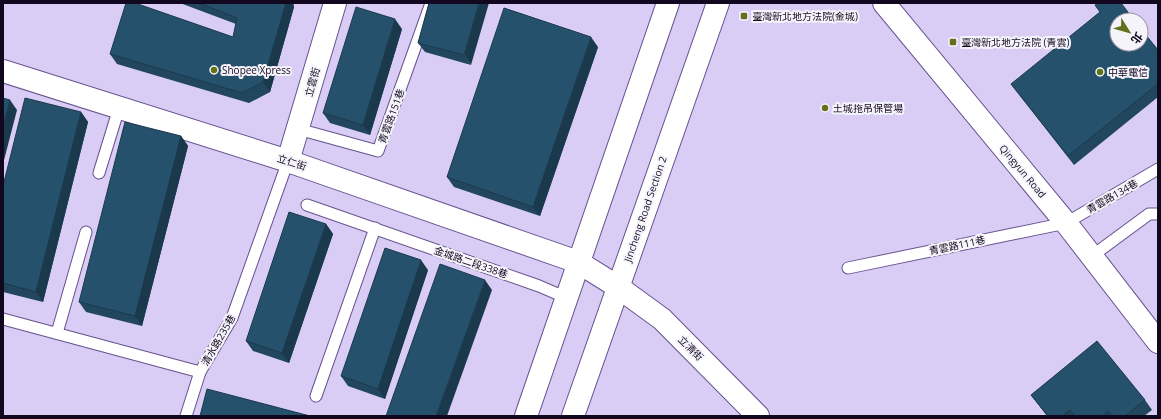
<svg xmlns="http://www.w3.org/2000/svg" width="1161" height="419" font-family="'Open Sans','Noto Sans TC',sans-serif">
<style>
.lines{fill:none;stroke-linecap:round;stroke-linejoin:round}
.service-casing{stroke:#67528e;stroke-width:13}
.minor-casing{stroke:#67528e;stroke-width:24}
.tertiary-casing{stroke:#67528e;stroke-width:24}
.secondary-casing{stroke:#67528e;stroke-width:24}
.service{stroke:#fff;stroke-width:11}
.minor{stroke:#fff;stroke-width:22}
.tertiary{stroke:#fff;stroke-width:22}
.secondary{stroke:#fff;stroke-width:22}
.wall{fill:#21465d}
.shaded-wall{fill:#1b394c}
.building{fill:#26516c;stroke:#1b394c}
.poi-dot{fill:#63711d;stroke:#f6f4fb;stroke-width:1.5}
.labels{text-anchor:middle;stroke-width:4;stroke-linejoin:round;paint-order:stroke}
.poi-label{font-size:10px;fill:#11081f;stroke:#f6f4fb;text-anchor:start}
.street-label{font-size:10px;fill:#11081f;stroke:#f6f4fb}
</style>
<rect width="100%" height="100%" fill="#d9cdf6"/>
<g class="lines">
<g class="service-casing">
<g id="service">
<path d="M298,129L378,151L431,3"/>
<path d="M99,173L119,108"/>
<path d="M307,205L539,286L567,298"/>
<path d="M1092,256L1149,214H1158"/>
<path d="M848,268L1066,223L1158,169"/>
<path d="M3,319L200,372L232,318L288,161"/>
<path d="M57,333L86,232"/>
<path d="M316,396L375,228"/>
<path d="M186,416L200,372"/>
</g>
</g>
<g class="minor-casing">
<g id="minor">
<path d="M3,71L288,161L578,262L618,287L662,319L758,416"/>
<path d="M288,161L335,3"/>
</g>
</g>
<g class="tertiary-casing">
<path id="tertiary" d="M884,3L1066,223L1158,342"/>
</g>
<g class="secondary-casing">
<g id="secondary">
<path d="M526,416L668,3"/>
<path d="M573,416L718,3"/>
</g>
</g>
<use href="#service" class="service"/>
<use href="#minor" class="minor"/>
<use href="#tertiary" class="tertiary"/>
<use href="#secondary" class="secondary"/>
</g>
<g class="wall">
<path d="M180,3H293L294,7L270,92L249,103L117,64L110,54L233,37L236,24Z"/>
<path d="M429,3L471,65L425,52L418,43Z"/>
<path d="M402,29L370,135L330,123L323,113Z"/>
<path d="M598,47L540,216L454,187L447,177Z"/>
<path d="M1158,50V97L1074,165L1017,92L1011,84Z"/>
<path d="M81,112L88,122L43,302L3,292V186Z"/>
<path d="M181,136L188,146L142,326L86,312L79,302Z"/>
<path d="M326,224L333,234L289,363L253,351L246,341Z"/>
<path d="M428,270L385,399L348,386L341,376Z"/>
<path d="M1031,395L1145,400L1152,410L1144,416H1047Z"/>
</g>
<g class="shaded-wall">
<path d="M286,3H293L294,7L270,92L263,82Z"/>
<path d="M479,3H489L471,65L464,55Z"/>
<path d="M395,19L402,29L370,135L363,125Z"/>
<path d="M591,37L598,47L540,216L533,207Z"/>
<path d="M10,100L17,110L3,164V127Z"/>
<path d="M81,112L88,122L43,302L36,292Z"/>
<path d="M181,136L188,146L142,326L135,316Z"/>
<path d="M326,224L333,234L289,363L282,353Z"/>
<path d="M421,260L428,270L385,399L378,389Z"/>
<path d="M485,280L492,290L447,416H436Z"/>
</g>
<g class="building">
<path d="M126,3H135L233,37L237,18L199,3H286L263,82L242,93L110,54Z"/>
<path d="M429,3H479L464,55L418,43Z"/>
<path d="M1098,3H1121L1134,20H1117V44H1141V29L1158,50V84L1068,156L1011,84L1100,12L1095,5Z"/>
<path d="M356,7L395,19L363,125L323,113Z"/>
<path d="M504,8L591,37L533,207L447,177Z"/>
<path d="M3,98L10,100L3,127Z"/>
<path d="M25,98L81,112L36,292L3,283V186Z"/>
<path d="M125,122L181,136L135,316L79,302Z"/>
<path d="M289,212L326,224L282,353L246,341Z"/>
<path d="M385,248L421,260L378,389L341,376Z"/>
<path d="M440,264L485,280L436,416H386Z"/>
<path d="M1097,341L1145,400L1125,416H1112L1108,411L1102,416H1075L1070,410L1062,416H1048L1031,395Z"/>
<path d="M207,389L310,416H200Z"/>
</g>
<g class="poi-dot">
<rect x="740" y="12" width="8" height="8" rx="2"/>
<rect x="949" y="38" width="8" height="8" rx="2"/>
<circle cx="214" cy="70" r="4"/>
<circle cx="1100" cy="72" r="4"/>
<circle cx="825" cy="108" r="4"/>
</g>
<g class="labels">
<g class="poi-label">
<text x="752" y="20">臺灣新北地方法院(金城)</text>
<text x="961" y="46">臺灣新北地方法院 (青雲)</text>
<text x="222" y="74">Shopee Xpress</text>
<text x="1108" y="76">中華電信</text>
<text x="833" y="112">土城拖吊保管場</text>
</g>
<g class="street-label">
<text transform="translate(312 82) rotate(-74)" y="4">立雲街</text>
<text transform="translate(391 116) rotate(-70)" y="4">青雲路151巷</text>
<text transform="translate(292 162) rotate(18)" y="4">立仁街</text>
<text transform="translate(1023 171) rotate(50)" y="4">Qingyun Road</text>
<text transform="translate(1112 196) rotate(-30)" y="4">青雲路134巷</text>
<text transform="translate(645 209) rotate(-71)" y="4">Jincheng Road Section 2</text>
<text transform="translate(957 245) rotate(-12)" y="4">青雲路111巷</text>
<text transform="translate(471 262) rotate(19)" y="4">金城路二段338巷</text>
<text transform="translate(218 340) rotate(-60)" y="4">清水路235巷</text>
<text transform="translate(691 348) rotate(45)" y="4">立清街</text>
</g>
</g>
<rect width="1161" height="419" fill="none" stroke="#11081f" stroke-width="8"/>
<g transform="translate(1129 32) rotate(127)"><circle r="19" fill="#f6f4fb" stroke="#9a96a3"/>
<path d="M0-3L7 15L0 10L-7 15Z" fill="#63711d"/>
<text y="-6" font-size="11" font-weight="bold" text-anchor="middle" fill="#11081f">北</text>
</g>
</svg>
